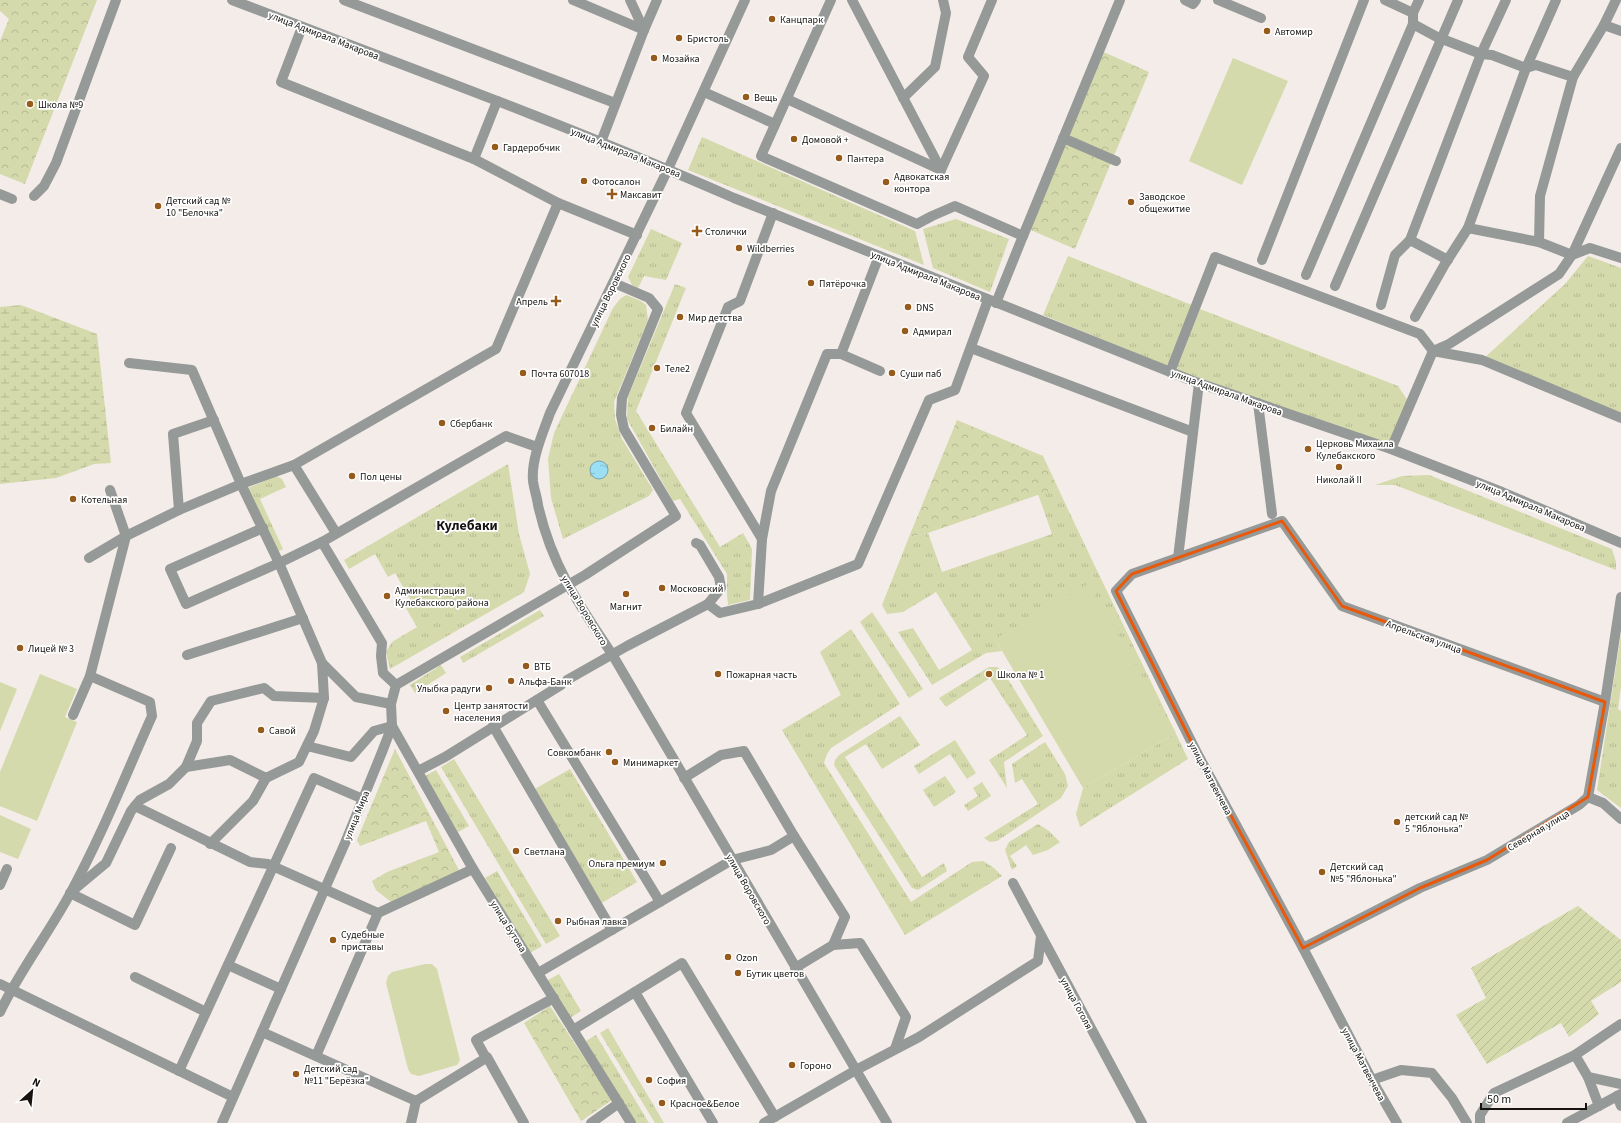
<svg xmlns="http://www.w3.org/2000/svg" width="1621" height="1123" font-family="'Source Sans 3',sans-serif">
<style>
.grass{fill:url(#grass-tufts)}
.forest{fill:url(#forest-crowns)}
.wetland{fill:url(#wetland-marsh)}
.garden{fill:url(#garden-furrows)}
.pitch{fill:#d4daab}
.water{fill:url(#water-ripples);stroke:#73a2b0}
.lines{fill:none;stroke-linecap:round;stroke-linejoin:round}
.minor{stroke:#959998;stroke-width:10}
.marked{fill:none;stroke:#e8590c;stroke-width:3;stroke-linejoin:round}
.poi-dot{fill:#965a1b;stroke:#fff;stroke-width:1.5}
.labels{text-anchor:middle;stroke-width:3.5;stroke-linejoin:round;paint-order:stroke}
.poi-label{font-size:10px;fill:#161311;stroke:#fff;text-anchor:start}
.street-label{font-size:10px;fill:#161311;stroke:#fff}
.district-label{font-size:14px;font-weight:bold;fill:#161311;stroke:#fff}
</style>
<defs>
<pattern id="grass-tufts" width="24" height="20" patternUnits="userSpaceOnUse"><rect width="24" height="20" fill="#d4daab"/><path d="M3 7l-1-3M5 7V3M7 7l1-3M15 17l-1-3M17 17v-4M19 17l1-3" fill="none" stroke="#b5ba92"/></pattern>
<pattern id="forest-crowns" width="20" height="18" patternUnits="userSpaceOnUse"><rect width="20" height="18" fill="#d4daab"/><path d="M2 6a3 3 0 1 1 6 0M12 15a3 3 0 1 1 6 0" fill="none" stroke="#b5ba92"/></pattern>
<pattern id="wetland-marsh" width="20" height="14" patternUnits="userSpaceOnUse"><rect width="20" height="14" fill="#d4daab"/><path d="M1 5h8M5 5V1M11 12h8M15 12V8" fill="none" stroke="#b5ba92"/></pattern>
<pattern id="garden-furrows" width="10" height="10" patternUnits="userSpaceOnUse"><rect width="10" height="10" fill="#d4daab"/><path d="M-1 1l2-2M0 10L10 0M9 11l2-2" fill="none" stroke="#b5ba92"/></pattern>
<pattern id="water-ripples" width="26" height="14" patternUnits="userSpaceOnUse"><rect width="26" height="14" fill="#9bdff4"/><path d="M2 4q2-2 4 0t4 0M15 11q2-2 4 0t4 0" fill="none" stroke="#85bed0"/></pattern>
</defs>
<rect width="100%" height="100%" fill="#f4ece8"/>
<g class="grass">
<path d="M702,137L915,231L924,265L688,170Z"/>
<path d="M956,219L1009,239L990,292L933,268L923,229Z"/>
<path d="M651,229L682,243L666,280L644,276L638,288L632,285L628,277Z"/>
<path d="M1068,256L1192,305L1167,366L1043,315Z"/>
<path d="M1588,256L1621,268V417L1482,360L1565,284Z"/>
<path d="M675,284L686,288L636,411L720,547L743,533L752,549L750,600L728,605L727,595V574L680,499L673,501L627,419L628,397Z"/>
<path d="M626,295L641,301L646,305L648,320L614,402L615,419L622,439L653,490L649,496L563,539L551,498L548,459L554,433L613,308L620,299Z"/>
<path d="M1200,309L1398,386L1408,401L1389,444L1176,370Z"/>
<path d="M508,464L519,534L530,574L524,592L390,669L386,652L392,642L417,627L403,603L410,599L395,573L388,577L375,554L349,569L344,560Z"/>
<path d="M1429,475L1612,549L1616,562V570L1395,485H1375L1402,476Z"/>
<path d="M276,476L282,479L286,487L260,499L283,549L277,552L248,488Z"/>
<path d="M1058,488C1100,579 1145,668 1188,759L1080,827L1076,814L1083,788L1176,733L995,639L1002,651L986,653L932,685L898,632L913,628L939,670L972,650L936,592L903,612L887,614L882,605L909,537L928,533L942,572L1052,534L1038,494Z"/>
<path d="M540,610L544,616L463,663L460,657Z"/>
<path d="M872,612L923,689L909,698L860,622Z"/>
<path d="M851,629L900,704L831,748L827,754L824,763L911,902L972,862L983,861L994,868L1002,876L905,935L782,730L841,695L820,652Z"/>
<path d="M1621,634V687L1618,709L1621,711V808L1597,790Z"/>
<path d="M441,665L446,673L415,693L410,685Z"/>
<path d="M989,667H997L1003,671L1043,736L1004,762L1007,788L989,760L1027,735L990,678L946,707L939,698Z"/>
<path d="M900,716L920,745L882,769L866,744L845,757L922,877L944,863L947,871L918,890L912,888L834,765L835,760L839,755Z"/>
<path d="M955,740L976,773L967,779L950,754L919,774L914,766Z"/>
<path d="M1045,742L1065,774L1068,786L1061,798L997,841L990,842L984,838L1038,804L1022,779L1015,783L1012,764Z"/>
<path d="M454,759L560,936L546,944L441,767Z"/>
<path d="M570,769L637,882L600,904L533,790Z"/>
<path d="M436,770L469,826L458,832L425,776Z"/>
<path d="M945,776L956,792L934,807L923,790Z"/>
<path d="M982,782L991,796L968,811L964,805L978,796L973,788Z"/>
<path d="M1038,824L1049,831L1060,842L1048,850L1033,855L1026,845L1010,856L1017,866L1012,870L1005,850L1009,842Z"/>
<path d="M497,871L542,946L530,953L485,878Z"/>
<path d="M559,974L581,1011L570,1018L548,980Z"/>
<path d="M608,1028L664,1123H655L600,1033Z"/>
<path d="M596,1035L649,1123H635L586,1041Z"/>
</g>
<g class="forest">
<path d="M0,0H97L25,184L0,174V41L9,19L0,11Z"/>
<path d="M1099,50L1149,72L1075,249L1026,228Z"/>
<path d="M957,420L1043,456L1058,488L928,533L909,537Z"/>
<path d="M395,749L460,872L391,902L376,890L372,881L387,872L439,852L426,821L360,846L357,840Z"/>
<path d="M550,1006L612,1100L581,1121L524,1023Z"/>
</g>
<path class="wetland" d="M21,305L97,334L111,463L94,464L56,478L0,484V307Z"/>
<path class="garden" d="M1578,906L1621,940V982L1591,1001L1599,1014L1569,1037L1561,1023L1487,1064L1456,1015L1486,998L1471,968Z"/>
<g class="pitch">
<path d="M1233,58L1288,81L1242,185L1189,161Z"/>
<path d="M1088,584L1176,733L1083,788L995,639Z"/>
<path d="M40,674L77,689L65,717L77,722L37,821L0,806V772Z"/>
<path d="M0,682L17,689L0,731Z"/>
<path d="M0,815L31,829L18,859L0,852Z"/>
<path d="M425,964H432L437,969L460,1060L457,1065L419,1076L411,1074L408,1069L386,983L388,976L392,972Z"/>
</g>
<circle class="water" cx="599" cy="470" r="9"/>
<g class="lines">
<g class="minor">
<path d="M232,0C400,64 570,126 734,198L1193,381L1391,449L1502,492L1621,543"/>
<path d="M344,0L615,103"/>
<path d="M573,0L644,30L601,142"/>
<path d="M630,0L644,30"/>
<path d="M745,0L668,169L550,413C543,433 531,459 533,481C534,489 537,497 538,505C551,564 579,605 612,654L887,1123"/>
<path d="M831,0L761,156L917,224L932,216L955,206L1023,236L996,303"/>
<path d="M852,0L941,170"/>
<path d="M1185,0L1193,4L1196,0"/>
<path d="M1218,0L1261,18"/>
<path d="M1385,0L1413,13V24L1437,37L1481,54L1492,55L1526,68L1536,65L1573,77"/>
<path d="M1616,0L1604,25L1573,77L1540,196L1539,242L1572,255L1590,248L1621,258"/>
<path d="M1413,13L1419,0"/>
<path d="M1604,25L1621,31"/>
<path d="M302,27L281,82L474,159"/>
<path d="M644,30L657,0"/>
<path d="M704,92L775,124"/>
<path d="M903,98L935,67L946,13L943,0"/>
<path d="M787,99L941,170"/>
<path d="M497,101L474,159L558,203L637,235"/>
<path d="M1063,138L1116,161"/>
<path d="M941,170L984,76L968,57L992,0"/>
<path d="M0,194L12,199"/>
<path d="M34,196L44,186L56,163L116,0"/>
<path d="M1468,228L1539,242"/>
<path d="M1023,236L1120,0"/>
<path d="M1410,240L1448,260"/>
<path d="M1262,260L1364,0"/>
<path d="M1306,275L1413,24"/>
<path d="M1335,286L1458,0"/>
<path d="M1381,305L1395,255L1410,240L1481,54L1506,0"/>
<path d="M1415,317L1445,264L1468,228L1526,68L1556,0"/>
<path d="M971,348L1193,432"/>
<path d="M841,354L880,371"/>
<path d="M129,363L192,370L241,484L279,563L322,663L324,698L314,731L299,762L266,778L230,760L186,767"/>
<path d="M1170,372L1215,257L1420,334L1433,351L1482,360L1621,418"/>
<path d="M1258,403L1272,514"/>
<path d="M1391,449L1433,351L1449,344L1559,274L1572,255L1621,148"/>
<path d="M294,465L336,533"/>
<path d="M179,510L173,434L214,420"/>
<path d="M263,528L170,569L186,604L279,563L322,542L506,436L537,447"/>
<path d="M762,539L771,491L827,354H841L879,256"/>
<path d="M322,542L382,643L381,656L383,673L396,685"/>
<path d="M696,543L700,545L719,577L721,588L708,604"/>
<path d="M89,558L126,536L179,510L241,484L294,465L496,349L558,203"/>
<path d="M1178,558L1199,383"/>
<path d="M758,604L858,564L929,400L955,390L988,300"/>
<path d="M187,655L303,618"/>
<path d="M322,663L356,697L391,704"/>
<path d="M567,680L627,646L708,604L720,613L758,604L762,539L686,413L728,307L740,301L773,213"/>
<path d="M537,700L660,902"/>
<path d="M73,715L90,676L126,536L110,490"/>
<path d="M392,726L473,869L631,1123"/>
<path d="M493,726L612,930"/>
<path d="M307,746L351,757L374,731L392,726"/>
<path d="M418,771L445,757L561,685"/>
<path d="M1588,797L1603,803L1621,819"/>
<path d="M135,806L250,862L268,864L378,913L473,869"/>
<path d="M794,836L845,917L833,945"/>
<path d="M210,844L253,801L266,778"/>
<path d="M171,848L135,925L70,893L106,863L131,811L140,800L169,784L186,767L197,741V723L211,701L264,688L274,696L324,698"/>
<path d="M1013,883L1142,1123"/>
<path d="M0,885L7,869"/>
<path d="M1303,948L1420,888L1487,860L1579,805L1588,797L1605,702L1621,597"/>
<path d="M228,965L281,989"/>
<path d="M795,968L833,945L860,943L906,1017L895,1049"/>
<path d="M538,973L732,860L771,850L794,836L744,751L721,755L684,778"/>
<path d="M135,977L206,1012"/>
<path d="M0,984L233,1097"/>
<path d="M635,992L713,1123"/>
<path d="M0,1012C20,970 49,933 71,892C102,835 126,774 152,716L150,702L90,676"/>
<path d="M573,1030L682,963L775,1117"/>
<path d="M262,1032L416,1101"/>
<path d="M1575,1055L1588,1077"/>
<path d="M316,1056L378,913"/>
<path d="M486,1058L487,1057L524,1123"/>
<path d="M179,1071L314,778L363,799"/>
<path d="M1372,1080L1401,1070L1432,1073L1452,1098L1467,1123"/>
<path d="M1617,1096L1621,1106"/>
<path d="M1599,1106L1588,1077L1621,1084"/>
<path d="M222,1123L345,843L382,752L392,726L391,704L396,685L585,575L676,516L624,429L621,415L622,398L658,309L649,298L614,283"/>
<path d="M411,1123L416,1101L486,1058L476,1040L554,998"/>
<path d="M591,1123L619,1103"/>
<path d="M764,1123L856,1070L919,1037L1038,961L1041,936"/>
<path d="M1397,1123L1372,1080L1303,948L1197,753L1116,591L1132,574L1282,521L1342,606L1605,702"/>
<path d="M1480,1123V1115L1494,1093L1575,1055L1621,1024"/>
<path d="M1567,1123L1621,1094"/>
</g>
</g>
<path class="marked" d="M1282,521L1342,606L1605,702L1588,797L1487,860L1420,888L1303,948L1197,753L1116,591L1132,574Z"/>
<g class="poi-dot">
<circle cx="772" cy="19" r="4"/>
<circle cx="1267" cy="31" r="4"/>
<circle cx="679" cy="38" r="4"/>
<circle cx="654" cy="58" r="4"/>
<circle cx="746" cy="97" r="4"/>
<circle cx="30" cy="104" r="4"/>
<circle cx="794" cy="139" r="4"/>
<circle cx="495" cy="147" r="4"/>
<circle cx="839" cy="158" r="4"/>
<circle cx="584" cy="181" r="4"/>
<circle cx="886" cy="182" r="4"/>
<path d="M610 188h4v4h4v4h-4v4h-4v-4h-4v-4h4z"/>
<circle cx="1131" cy="202" r="4"/>
<circle cx="158" cy="206" r="4"/>
<path d="M695 225h4v4h4v4h-4v4h-4v-4h-4v-4h4z"/>
<circle cx="739" cy="248" r="4"/>
<circle cx="811" cy="283" r="4"/>
<path d="M554 295h4v4h4v4h-4v4h-4v-4h-4v-4h4z"/>
<circle cx="908" cy="307" r="4"/>
<circle cx="680" cy="317" r="4"/>
<circle cx="905" cy="331" r="4"/>
<circle cx="657" cy="368" r="4"/>
<circle cx="523" cy="373" r="4"/>
<circle cx="892" cy="373" r="4"/>
<circle cx="442" cy="423" r="4"/>
<circle cx="652" cy="428" r="4"/>
<circle cx="1308" cy="449" r="4"/>
<circle cx="1339" cy="467" r="4"/>
<circle cx="352" cy="476" r="4"/>
<circle cx="73" cy="499" r="4"/>
<circle cx="662" cy="588" r="4"/>
<circle cx="626" cy="594" r="4"/>
<circle cx="387" cy="596" r="4"/>
<circle cx="20" cy="648" r="4"/>
<circle cx="526" cy="666" r="4"/>
<circle cx="718" cy="674" r="4"/>
<circle cx="989" cy="674" r="4"/>
<circle cx="511" cy="681" r="4"/>
<circle cx="489" cy="688" r="4"/>
<circle cx="446" cy="711" r="4"/>
<circle cx="261" cy="730" r="4"/>
<circle cx="609" cy="752" r="4"/>
<circle cx="615" cy="762" r="4"/>
<circle cx="1397" cy="822" r="4"/>
<circle cx="516" cy="851" r="4"/>
<circle cx="663" cy="863" r="4"/>
<circle cx="1322" cy="872" r="4"/>
<circle cx="558" cy="921" r="4"/>
<circle cx="333" cy="940" r="4"/>
<circle cx="728" cy="957" r="4"/>
<circle cx="738" cy="973" r="4"/>
<circle cx="792" cy="1065" r="4"/>
<circle cx="296" cy="1074" r="4"/>
<circle cx="649" cy="1080" r="4"/>
<circle cx="662" cy="1103" r="4"/>
</g>
<g class="labels">
<g class="poi-label">
<text x="780" y="23">Канцпарк</text>
<text x="1275" y="35">Автомир</text>
<text x="687" y="42">Бристоль</text>
<text x="662" y="62">Мозайка</text>
<text x="754" y="101">Вещь</text>
<text x="38" y="108">Школа №9</text>
<text x="802" y="143">Домовой +</text>
<text x="503" y="151">Гардеробчик</text>
<text x="847" y="162">Пантера</text>
<text x="894" y="180">Адвокатская<tspan x="894" dy="12">контора</tspan></text>
<text x="592" y="185">Фотосалон</text>
<text x="620" y="198">Максавит</text>
<text x="1139" y="200">Заводское<tspan x="1139" dy="12">общежитие</tspan></text>
<text x="166" y="204">Детский сад №<tspan x="166" dy="12">10 "Белочка"</tspan></text>
<text x="705" y="235">Столички</text>
<text x="747" y="252">Wildberries</text>
<text x="819" y="287">Пятёрочка</text>
<text x="548" y="305" text-anchor="end">Апрель</text>
<text x="916" y="311">DNS</text>
<text x="688" y="321">Мир детства</text>
<text x="913" y="335">Адмирал</text>
<text x="665" y="372">Теле2</text>
<text x="531" y="377">Почта 607018</text>
<text x="900" y="377">Суши паб</text>
<text x="450" y="427">Сбербанк</text>
<text x="660" y="432">Билайн</text>
<text x="1316" y="447">Церковь Михаила<tspan x="1316" dy="12">Кулебакского</tspan></text>
<text x="360" y="480">Пол цены</text>
<text x="1339" y="483" text-anchor="middle">Николай II</text>
<text x="81" y="503">Котельная</text>
<text x="670" y="592">Московский</text>
<text x="395" y="594">Администрация<tspan x="395" dy="12">Кулебакского района</tspan></text>
<text x="626" y="610" text-anchor="middle">Магнит</text>
<text x="28" y="652">Лицей № 3</text>
<text x="534" y="670">ВТБ</text>
<text x="726" y="678">Пожарная часть</text>
<text x="997" y="678">Школа № 1</text>
<text x="519" y="685">Альфа-Банк</text>
<text x="481" y="692" text-anchor="end">Улыбка радуги</text>
<text x="454" y="709">Центр занятости<tspan x="454" dy="12">населения</tspan></text>
<text x="269" y="734">Савой</text>
<text x="601" y="756" text-anchor="end">Совкомбанк</text>
<text x="623" y="766">Минимаркет</text>
<text x="1405" y="820">детский сад №<tspan x="1405" dy="12">5 "Яблонька"</tspan></text>
<text x="524" y="855">Светлана</text>
<text x="655" y="867" text-anchor="end">Ольга премиум</text>
<text x="1330" y="870">Детский сад<tspan x="1330" dy="12">№5 "Яблонька"</tspan></text>
<text x="566" y="925">Рыбная лавка</text>
<text x="341" y="938">Судебные<tspan x="341" dy="12">приставы</tspan></text>
<text x="736" y="961">Ozon</text>
<text x="746" y="977">Бутик цветов</text>
<text x="800" y="1069">Гороно</text>
<text x="304" y="1072">Детский сад<tspan x="304" dy="12">№11 "Берёзка"</tspan></text>
<text x="657" y="1084">София</text>
<text x="670" y="1107">Красное&amp;Белое</text>
</g>
<g class="street-label">
<text transform="translate(324 35) rotate(21)" y="4">улица Адмирала Макарова</text>
<text transform="translate(626 152) rotate(22)" y="4">улица Адмирала Макарова</text>
<text transform="translate(926 275) rotate(22)" y="4">улица Адмирала Макарова</text>
<text transform="translate(610 290) rotate(-64)" y="4">улица Воровского</text>
<text transform="translate(1227 392) rotate(20)" y="4">улица Адмирала Макарова</text>
<text transform="translate(1531 505) rotate(23)" y="4">улица Адмирала Макарова</text>
<text transform="translate(585 610) rotate(59)" y="4">улица Воровского</text>
<text transform="translate(1424 636) rotate(20)" y="4">Апрельская улица</text>
<text transform="translate(1211 778) rotate(62)" y="4">улица Матвеичева</text>
<text transform="translate(356 815) rotate(-68)" y="4">улица Мира</text>
<text transform="translate(1538 830) rotate(-31)" y="4">Северная улица</text>
<text transform="translate(749 889) rotate(60)" y="4">улица Воровского</text>
<text transform="translate(509 926) rotate(58)" y="4">улица Бутова</text>
<text transform="translate(1077 1003) rotate(62)" y="4">улица Гоголя</text>
<text transform="translate(1364 1064) rotate(62)" y="4">улица Матвеичева</text>
</g>
<g class="district-label">
<text x="467" y="530">Кулебаки</text>
</g>
</g>
<g transform="translate(32 1091) rotate(27)" stroke="#ffffff" stroke-width="3" paint-order="stroke">
<path d="M0-3L7 15L0 10L-7 15Z" fill="#161311"/>
<text y="-6" font-size="11" font-weight="bold" text-anchor="middle" fill="#161311">N</text>
</g>
<path d="M1481 1103v6h105v-6" fill="none" stroke="#161311" stroke-width="2"/>
<text x="1487" y="1103" font-size="12" fill="#161311" stroke="#ffffff" stroke-width="3" paint-order="stroke">50 m</text>
</svg>
